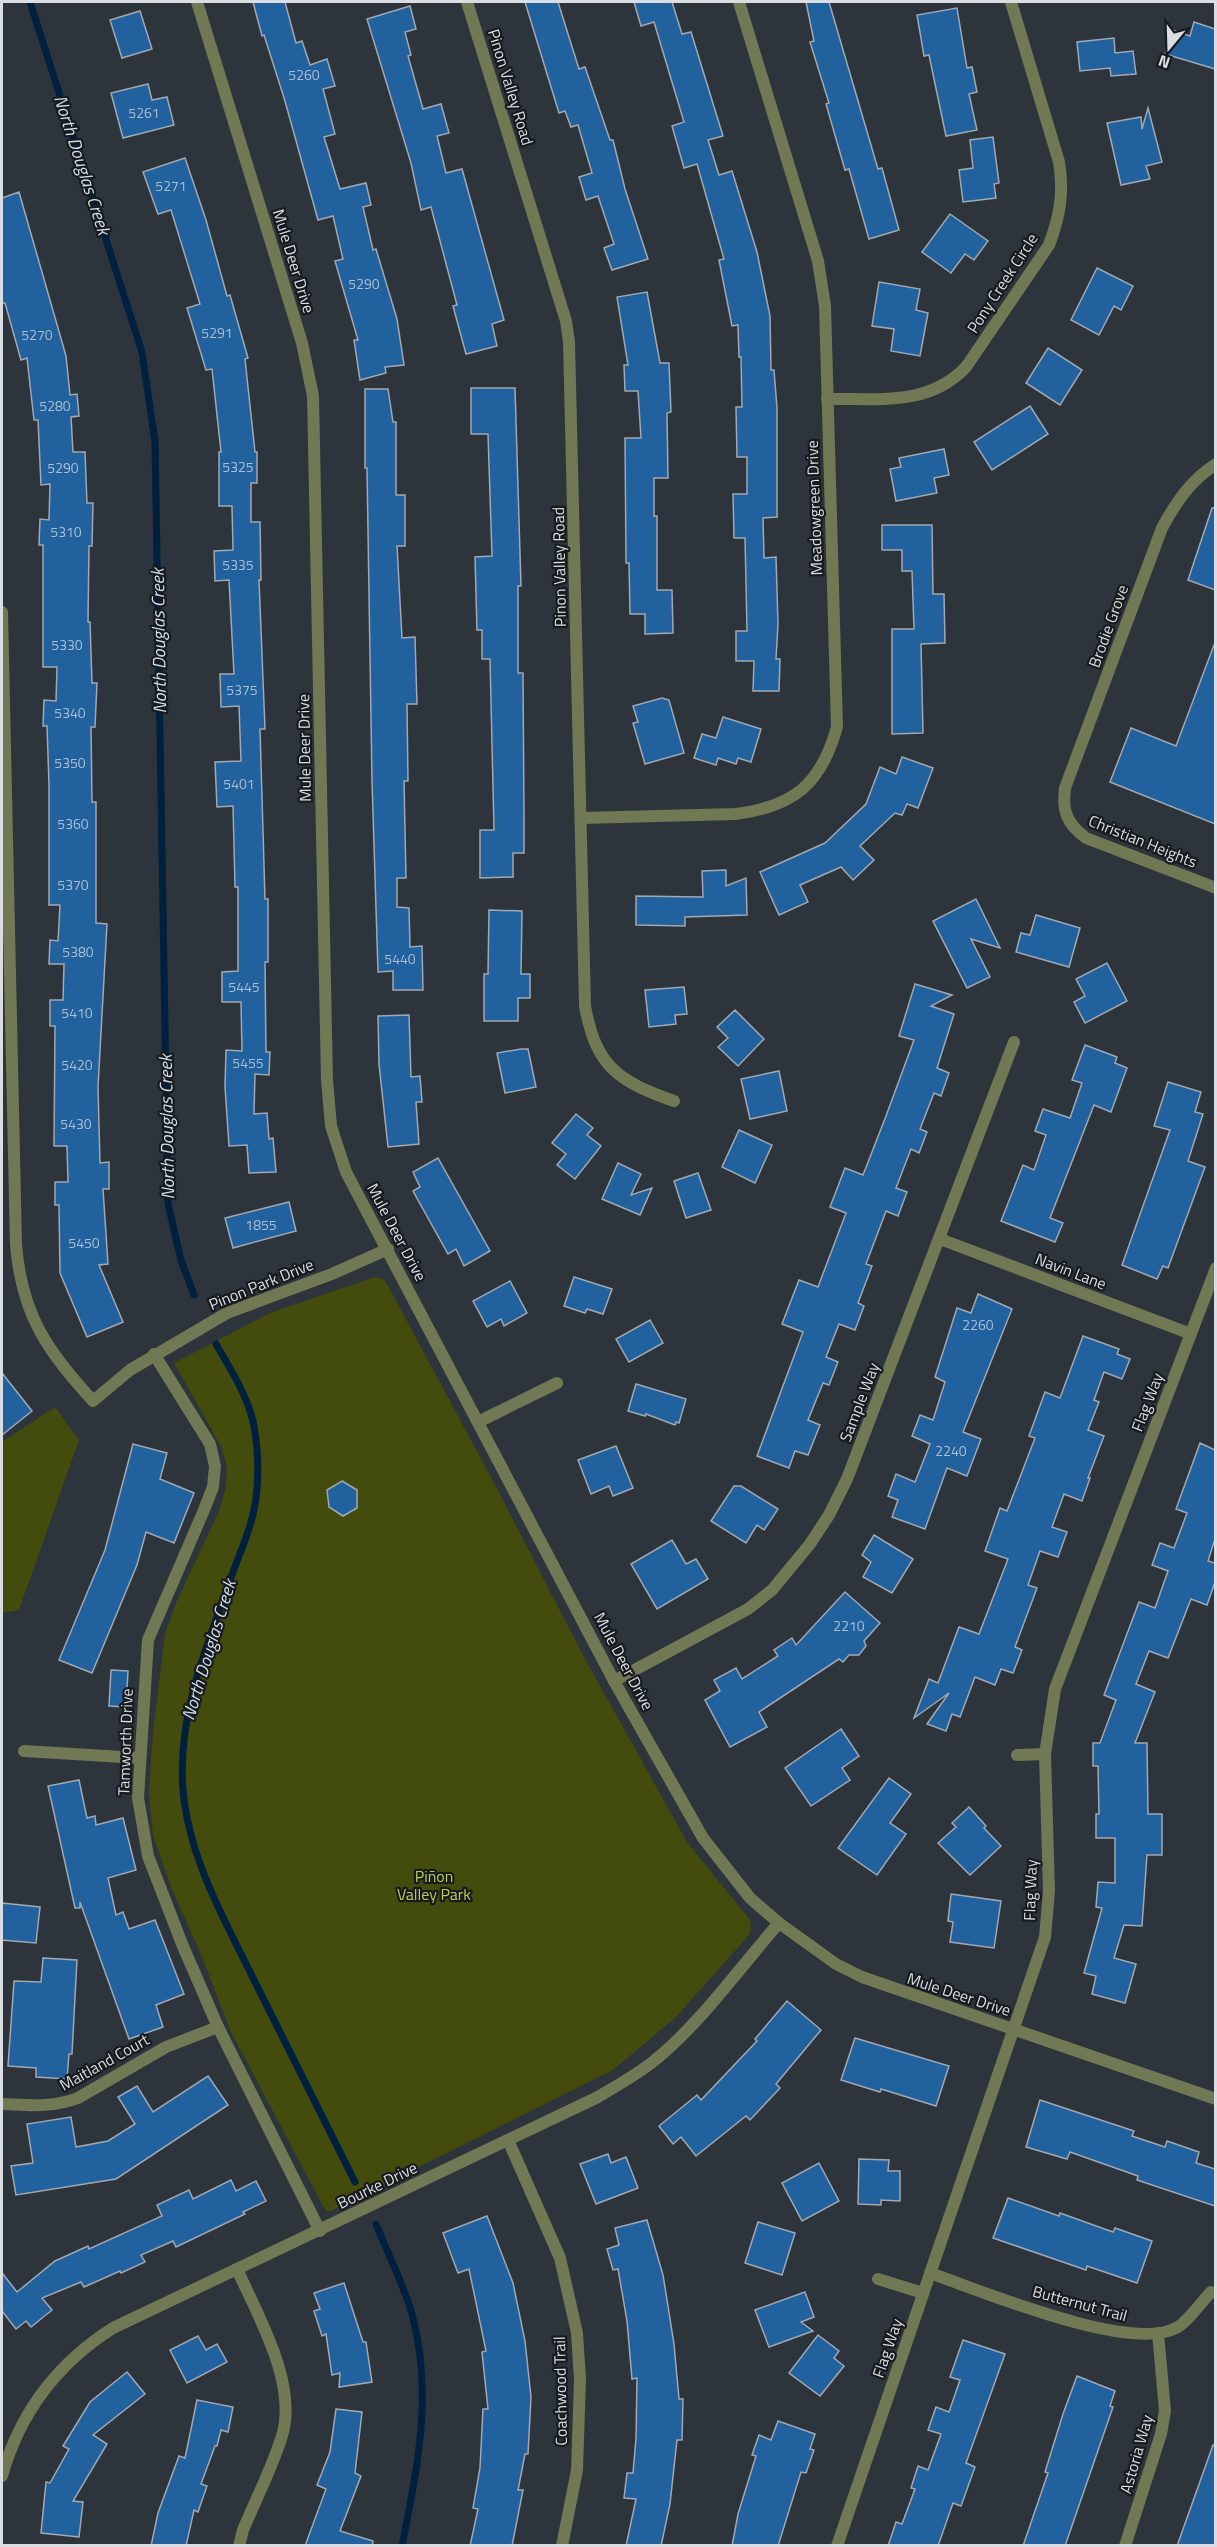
<svg xmlns="http://www.w3.org/2000/svg" width="1217" height="2547" font-family="'Titillium Web',sans-serif">
<style>
.green{fill:#434c0c}
.lines{fill:none;stroke-linecap:round;stroke-linejoin:round}
.stream{stroke:#00203f;stroke-width:7}
.building{fill:#20619e;stroke:#a1a8b1;stroke-width:1.5}
.minor{stroke:#707854;stroke-width:12}
.labels{text-anchor:middle;stroke-width:4.5;stroke-linejoin:round;paint-order:stroke}
.number-label{font-size:14px;fill:#acbfd2}
.street-label{font-size:16px;fill:#dadee3;stroke:#181b1e}
.park-label{font-size:16px;fill:#b9cd55;stroke:#181b1e}
.water-label{font-size:18px;font-style:italic;fill:#cfdff0;stroke:#181b1e}
</style>
<rect width="100%" height="100%" fill="#2d343b"/>
<g class="green">
<path d="M375,1277L383,1279L387,1284L493,1481L584,1657L687,1842L750,1920L751,1928L749,1935L676,2017L613,2070L331,2211H326L323,2206L231,2032L202,1957L171,1887L153,1835L149,1793L153,1732L165,1634L176,1603L219,1511L226,1487L227,1468L222,1448L174,1363L270,1313Z"/>
<path d="M55,1407L79,1440L19,1610L2,1613V1442Z"/>
</g>
<g class="lines">
<g class="stream">
<path d="M30,2L142,352L155,442L168,1204L181,1260L194,1295"/>
<path d="M216,1344C231,1370 248,1396 254,1426C258,1449 259,1475 256,1498C253,1523 242,1548 233,1572C208,1643 177,1713 183,1790C189,1860 226,1922 256,1984C289,2050 322,2116 355,2182"/>
<path d="M376,2224C388,2255 405,2286 413,2318C433,2396 417,2469 402,2546"/>
</g>
</g>
<g class="building">
<path d="M253,2H285L296,43L302,41L310,65L327,59L335,86L323,89L335,134L324,137L340,189L366,183L371,205L363,207L373,250L376,249L397,319L404,365L385,367L386,373L360,380L354,340H358L335,261L343,259L333,216L318,220L285,101L264,35L262,36Z"/>
<path d="M525,2H558L579,69L585,67L610,140H613L625,189L648,259L612,270L604,248L614,244L598,196L586,200L579,177L592,173L578,125L571,127L565,111L559,113Z"/>
<path d="M634,2H672L682,34L691,32L723,136L708,140L719,175L732,171L757,252L770,316L771,370H774L777,408V517L763,518L764,558L776,557L778,624L776,659H780L779,691H753L754,661H736V631H747L745,538H734L733,494H747V457H737L736,407H742L741,357H739L738,325L732,326L719,260L724,259L697,164L684,168L672,126L684,122L654,22L641,26Z"/>
<path d="M806,2H829L878,169L882,168L899,230L869,239L849,169L845,170L826,104L829,103L810,42L814,41Z"/>
<path d="M410,6L416,29L405,32L411,55L408,56L423,109L441,104L449,133L437,136L446,173L462,169L504,320L492,324L497,346L466,354L453,306L457,305L431,207L421,210L411,163L367,19Z"/>
<path d="M957,8L967,68L972,67L977,92L969,94L977,130L946,136L929,55L924,56L917,15Z"/>
<path d="M140,11L152,49L122,58L110,20Z"/>
<path d="M1194,22L1215,29V69L1165,54L1172,30L1190,36Z"/>
<path d="M1114,38L1115,53L1133,51L1136,74L1111,76L1110,68L1080,71L1077,42Z"/>
<path d="M148,84L152,100L167,97L174,125L123,138L111,93Z"/>
<path d="M1148,108L1162,162L1146,166L1150,179L1121,185L1107,123L1141,117L1142,129Z"/>
<path d="M993,137L999,183L994,184L996,198L963,202L959,170L973,168L970,140Z"/>
<path d="M185,158L206,220L227,296L230,295L248,358L245,359L255,452H257V483H251V522H260L261,580H259L265,729H260L265,899H268V962H265L266,1052H270L269,1075L255,1074L254,1114L267,1113L269,1139L273,1138L276,1172L249,1173L247,1145L229,1146L225,1087L226,1050L242,1051L241,1002H222V972L238,971V887H235L233,806L217,807L215,762L241,761L239,706L221,707L220,674H234L229,580L215,581L214,551L233,550L232,506H219V452H221L212,369L206,370L187,308L200,304L171,210L158,214L143,172Z"/>
<path d="M19,192L66,356L70,395L77,394L79,416L71,417L73,452H85L87,503H93L92,546H89L88,622H90L92,683H97L95,727H91L92,802H96V923L107,924L98,1087L100,1163L109,1162V1189H103L108,1264L99,1265L123,1322L87,1337L60,1273L59,1205H55V1182H68L67,1146H54L55,1026H50V1000H63L64,964H49L50,940L58,941L60,905H49V784L47,726H43L44,700L56,701L57,667H43V545H39L40,519L49,520L50,484L41,485L38,420H34L27,358L21,360L5,303H2V198Z"/>
<path d="M950,214L988,241L974,260L965,254L951,273L922,252Z"/>
<path d="M1097,268L1133,286L1121,310L1114,306L1099,335L1071,320Z"/>
<path d="M879,282L920,289L916,310L928,313L920,356L891,351L894,329L872,326Z"/>
<path d="M647,292L660,363H669L671,412L667,413L668,478H654V516H657V590H672L673,633L645,634V614H630L629,563H626L625,438H641L638,391H625L624,365H628L617,297Z"/>
<path d="M1048,348L1082,370L1060,405L1026,383Z"/>
<path d="M471,388H515L521,586H518V673H523L524,815V853H513V877L480,878V830H494L490,659H482V630H477L475,557L492,556L488,434H471Z"/>
<path d="M365,389H388L393,422H396V495H405V546H397L402,638L415,637L417,704H407L408,781H404L406,878H397V907L409,908L410,947L422,946L423,990H393V971L378,972L372,781L367,468H365Z"/>
<path d="M1030,406L1048,434L992,470L974,442Z"/>
<path d="M944,449L949,475L934,478L937,493L896,501L890,469L901,467L899,458Z"/>
<path d="M1212,508H1215V590L1188,580Z"/>
<path d="M882,525H932L933,594H944L945,643L921,644L923,733L892,734V629H914L912,571H902V550H882Z"/>
<path d="M1214,645L1215,646V824L1110,782L1131,728L1176,746Z"/>
<path d="M662,698L669,700L684,753L645,764L633,723L638,722L633,706Z"/>
<path d="M723,717L761,729L751,762L738,758L736,764L718,758L716,765L694,758L702,734L716,738Z"/>
<path d="M902,757L933,768L918,808L907,804L902,815L895,813L860,846L874,860L853,880L841,867L800,885L808,902L779,915L760,872L825,843L866,804L880,767L896,774Z"/>
<path d="M726,870V886L746,878L747,915L685,917V926L636,925V896L703,897L702,871Z"/>
<path d="M976,899L1000,948L971,939L990,977L967,988L933,921Z"/>
<path d="M489,910L522,911L521,974H530V998H518V1021H484V974H488Z"/>
<path d="M1036,915L1080,928L1069,967L1016,952L1021,933L1030,935Z"/>
<path d="M1107,963L1127,1001L1085,1023L1074,1002L1085,996L1076,979Z"/>
<path d="M915,984L952,995L931,1006L954,1014L937,1068L949,1073L941,1096L934,1093L920,1129L927,1132L919,1153L911,1149L896,1188L907,1192L898,1216L886,1211L880,1227L866,1264L872,1266L858,1303L864,1306L855,1330L839,1324L826,1357L838,1362L829,1385L823,1383L808,1420L820,1425L808,1455L795,1451L789,1468L757,1456L803,1332L782,1324L799,1280L818,1287L846,1213L830,1207L845,1168L863,1175L886,1116L914,1040L899,1036Z"/>
<path d="M684,987L687,1014L675,1015L676,1024L649,1027L645,990Z"/>
<path d="M735,1010L764,1039L738,1066L718,1047L728,1038L717,1027Z"/>
<path d="M409,1015L411,1077L420,1076L422,1102H416L419,1144L388,1147L379,1064L378,1016Z"/>
<path d="M1085,1045L1117,1057L1115,1063L1127,1068L1111,1112L1094,1105L1050,1218L1063,1223L1055,1242L1001,1221L1023,1165L1034,1170L1046,1135L1035,1131L1043,1109L1070,1118L1082,1083L1072,1080Z"/>
<path d="M521,1049H528L536,1087L505,1093L497,1053Z"/>
<path d="M779,1071L787,1111L750,1119L741,1079Z"/>
<path d="M1168,1082L1201,1092L1195,1112L1203,1114L1188,1161L1205,1167L1168,1268L1163,1266L1157,1279L1122,1265L1170,1130L1154,1126Z"/>
<path d="M576,1114L593,1128L587,1135L601,1146L575,1179L557,1165L566,1154L552,1143Z"/>
<path d="M739,1130L772,1145L755,1183L722,1167Z"/>
<path d="M438,1158L490,1251L464,1266L456,1249L448,1254L413,1191L420,1187L413,1172Z"/>
<path d="M618,1163L641,1174L631,1195L652,1188L640,1215L602,1199Z"/>
<path d="M698,1173L711,1210L686,1218L674,1181Z"/>
<path d="M289,1202L296,1231L233,1248L225,1218Z"/>
<path d="M574,1277L612,1289L603,1314L587,1309L585,1313L564,1306Z"/>
<path d="M510,1281L527,1313L504,1326L501,1319L487,1327L473,1301Z"/>
<path d="M978,1294L1012,1309L963,1432L981,1439L967,1476L947,1468L925,1529L892,1517L898,1500L888,1496L896,1474L915,1482L930,1444L912,1436L920,1415L933,1420L945,1382L935,1377L957,1308L971,1313Z"/>
<path d="M650,1320L663,1343L629,1362L616,1339Z"/>
<path d="M1083,1336L1119,1349L1117,1354L1130,1359L1122,1379L1104,1372L1094,1400L1099,1402L1088,1430L1104,1436L1088,1478H1090L1082,1501L1064,1494L1052,1527L1067,1532L1058,1557L1040,1551L1028,1585L1037,1588L1015,1647L1022,1650L1013,1673L1001,1669L995,1685L975,1677L960,1717L952,1714L946,1731L927,1724L949,1693L914,1718L929,1679L938,1683L959,1627L979,1634L1008,1559L985,1551L1000,1508L1007,1511L1035,1438L1029,1436L1045,1392L1060,1398Z"/>
<path d="M2,1373L32,1411L2,1435Z"/>
<path d="M636,1384L686,1399L679,1423L676,1422L675,1425L646,1414L645,1416L628,1411Z"/>
<path d="M1200,1443L1215,1450V1539L1208,1561L1215,1563V1582L1207,1605L1191,1599L1168,1658L1149,1651L1136,1684L1155,1692L1135,1743H1147L1148,1814H1162V1855H1147L1142,1926L1124,1925L1114,1958L1136,1964L1125,2003L1092,1994L1096,1976L1084,1973L1102,1908L1096,1907L1098,1882L1115,1883V1838H1096V1814H1099L1098,1766H1093V1743H1100L1116,1700L1104,1695L1139,1602L1155,1608L1168,1571L1152,1565L1160,1543L1174,1548L1187,1513L1176,1509Z"/>
<path d="M133,1444L167,1453L160,1479L194,1493L174,1543L146,1532L137,1565L92,1673L59,1660L105,1550Z"/>
<path d="M616,1446L633,1488L613,1496L609,1486L591,1494L578,1460Z"/>
<path d="M342,1481L357,1490V1508L343,1516L329,1507L327,1490Z"/>
<path d="M734,1486H741L778,1509L764,1530L757,1525L746,1543L711,1521Z"/>
<path d="M874,1535L913,1559L892,1593L863,1577L871,1562L862,1555Z"/>
<path d="M672,1540L686,1564L696,1559L708,1579L657,1609L631,1564Z"/>
<path d="M845,1592L880,1623L864,1641L866,1646L859,1655H849L843,1662L839,1659L759,1712L767,1727L730,1747L705,1700L720,1691L714,1680L736,1668L742,1679L778,1656L774,1650L792,1638L796,1645Z"/>
<path d="M111,1670L128,1671L126,1707L109,1706Z"/>
<path d="M841,1729L859,1756L842,1768L850,1780L811,1806L785,1768Z"/>
<path d="M889,1778L911,1794L890,1823L906,1834L877,1875L838,1848Z"/>
<path d="M79,1780L87,1818L95,1816L96,1825L123,1818L136,1870L108,1878L116,1915L123,1912L129,1929L155,1920L184,1994L156,2005L163,2027L129,2039L80,1902V1908H75L48,1786Z"/>
<path d="M969,1807L986,1826L984,1828L1001,1846L970,1875L938,1843L956,1827L952,1823Z"/>
<path d="M951,1894L1001,1901L994,1948L950,1942L953,1922L948,1921Z"/>
<path d="M2,1903L40,1907L36,1943L2,1940Z"/>
<path d="M43,1958L77,1960L72,2054H69L67,2079L36,2077V2068L8,2066L14,1981L41,1982Z"/>
<path d="M787,2001L821,2030L776,2084L780,2088L750,2120L746,2116L696,2156L681,2137L673,2144L659,2126L697,2095L701,2100L757,2041L755,2039Z"/>
<path d="M855,2038L949,2066L936,2106L881,2089L880,2092L841,2080Z"/>
<path d="M208,2076L228,2105L116,2179L16,2195L11,2166L33,2163L27,2124L71,2117L76,2147L108,2141L135,2124L118,2097L137,2086L153,2112Z"/>
<path d="M1040,2100L1134,2131L1132,2136L1165,2147L1167,2141L1199,2152L1196,2163L1215,2169V2206L1137,2180L1138,2176L1070,2152L1067,2159L1026,2147Z"/>
<path d="M608,2154L611,2163L626,2157L638,2188L596,2204L580,2164Z"/>
<path d="M859,2159L889,2160L888,2171H900V2201L881,2200V2205L858,2204Z"/>
<path d="M819,2163L839,2201L802,2221L782,2183Z"/>
<path d="M231,2180L236,2191L256,2181L266,2201L243,2212L245,2214L176,2247L173,2241L141,2255L145,2262L121,2273L120,2271L84,2287L81,2282L42,2298L52,2310L31,2327L26,2321L16,2329L2,2311V2273L17,2292L55,2261L88,2246L89,2249L162,2216L157,2205L189,2190L193,2199Z"/>
<path d="M1008,2198L1059,2216L1060,2213L1113,2232L1115,2228L1152,2241L1137,2283L1087,2266L1086,2270L993,2238Z"/>
<path d="M487,2216L513,2283L525,2341L531,2397L528,2454H525L518,2490H523L512,2546H470L478,2509L473,2508L480,2468L483,2409H488L482,2352L486,2351L469,2269L458,2273L443,2233Z"/>
<path d="M647,2220L663,2275L674,2344L679,2399H683L682,2440H677L670,2504L661,2546H626L636,2499L624,2498L627,2473H633L636,2438L637,2378L632,2379L627,2321L618,2269L613,2270L607,2249L619,2245L615,2228Z"/>
<path d="M758,2222L795,2233L782,2275L745,2263Z"/>
<path d="M344,2283L363,2342H366L372,2382L339,2387L340,2373L332,2375L326,2334L322,2336L314,2311L320,2309L314,2293Z"/>
<path d="M805,2292L814,2317L801,2322L813,2331L769,2347L755,2310Z"/>
<path d="M818,2335L839,2351L834,2358L844,2366L820,2396L789,2373Z"/>
<path d="M198,2336L206,2350L217,2344L227,2362L187,2383L170,2350Z"/>
<path d="M963,2340L1005,2354L966,2463L975,2467L961,2506L953,2503L938,2546H888L896,2522L902,2524L915,2489L911,2488L918,2466L928,2470L941,2434L928,2430L936,2407L949,2412L960,2380L950,2377Z"/>
<path d="M127,2372L145,2394L93,2435L107,2444L73,2501L83,2502L79,2537L41,2533L46,2482L50,2483L69,2449L63,2446L90,2402Z"/>
<path d="M1077,2376L1115,2391L1110,2406L1113,2407L1065,2546H1023L1048,2473L1045,2472L1063,2414Z"/>
<path d="M197,2400L233,2407L228,2432L221,2430L217,2446H215L201,2484L207,2486L198,2512L194,2510L186,2546H151L158,2513L179,2456L185,2458Z"/>
<path d="M336,2409L362,2412L355,2473L361,2476L340,2531L373,2541L372,2546H305L326,2489L317,2485L330,2452Z"/>
<path d="M778,2421L815,2434L810,2449L814,2450L806,2473L801,2472L778,2546H732L738,2514L756,2456L752,2455L759,2435L771,2440Z"/>
<path d="M1213,2445L1215,2446V2546H1177Z"/>
</g>
<g class="lines">
<g class="minor">
<path d="M197,2L302,343L313,396L327,1080L331,1126L346,1172L614,1681L703,1838L750,1898L779,1923L836,1964L862,1977L1216,2099"/>
<path d="M467,2L566,321L569,342L585,1006C596,1067 618,1081 674,1101"/>
<path d="M827,399C878,398 928,407 966,367L1049,245C1060,216 1064,192 1059,162L1011,2"/>
<path d="M1216,464C1191,480 1176,502 1162,528L1065,788C1062,811 1067,824 1086,838L1216,888"/>
<path d="M2,612L16,1245C22,1316 47,1350 93,1401L130,1370L227,1313L332,1274L388,1249"/>
<path d="M582,818L735,814C794,807 821,784 837,727L825,306L818,261L739,2"/>
<path d="M940,1239L1191,1334"/>
<path d="M154,1354L210,1444L215,1466L213,1487L204,1510L148,1640L138,1798L148,1856L182,1944L218,2027L320,2231"/>
<path d="M480,1421L557,1383"/>
<path d="M614,1681L748,1609L772,1590L810,1544L829,1515L847,1479L1014,1042"/>
<path d="M24,1751L139,1758"/>
<path d="M1017,1755L1045,1754"/>
<path d="M2,2104C28,2105 52,2108 78,2098L166,2047L218,2027"/>
<path d="M508,2140L560,2258L577,2333L580,2379L577,2470L562,2546"/>
<path d="M237,2269C258,2316 298,2384 282,2436C272,2468 256,2499 243,2530L239,2546"/>
<path d="M930,2273C982,2291 1129,2353 1176,2328C1187,2323 1202,2301 1211,2292"/>
<path d="M878,2279L923,2293"/>
<path d="M2,2476C20,2412 58,2363 113,2328L596,2098C616,2086 637,2075 655,2060C699,2025 741,1966 779,1923"/>
<path d="M837,2546L1045,1937L1049,1891L1045,1754L1055,1689L1216,1268"/>
<path d="M1125,2546L1161,2434L1165,2411L1158,2333"/>
</g>
</g>
<g class="labels">
<g class="number-label">
<text x="304" y="80">5260</text>
<text x="144" y="118">5261</text>
<text x="171" y="191">5271</text>
<text x="364" y="289">5290</text>
<text x="217" y="338">5291</text>
<text x="37" y="340">5270</text>
<text x="55" y="411">5280</text>
<text x="238" y="472">5325</text>
<text x="63" y="473">5290</text>
<text x="66" y="537">5310</text>
<text x="238" y="570">5335</text>
<text x="67" y="650">5330</text>
<text x="242" y="695">5375</text>
<text x="70" y="718">5340</text>
<text x="70" y="768">5350</text>
<text x="239" y="789">5401</text>
<text x="73" y="829">5360</text>
<text x="73" y="890">5370</text>
<text x="78" y="957">5380</text>
<text x="400" y="964">5440</text>
<text x="244" y="992">5445</text>
<text x="77" y="1018">5410</text>
<text x="248" y="1068">5455</text>
<text x="77" y="1070">5420</text>
<text x="76" y="1129">5430</text>
<text x="261" y="1230">1855</text>
<text x="84" y="1248">5450</text>
<text x="978" y="1330">2260</text>
<text x="951" y="1456">2240</text>
<text x="849" y="1631">2210</text>
</g>
<g class="street-label">
<text transform="translate(511 87) rotate(73)" y="6">Pinon Valley Road</text>
<text transform="translate(294 261) rotate(73)" y="6">Mule Deer Drive</text>
<text transform="translate(1002 283) rotate(-57)" y="6">Pony Creek Circle</text>
<text transform="translate(814 508) rotate(-92)" y="6">Meadowgreen Drive</text>
<text transform="translate(559 567) rotate(-91)" y="6">Pinon Valley Road</text>
<text transform="translate(1108 626) rotate(-70)" y="6">Brodie Grove</text>
<text transform="translate(304 748) rotate(-91)" y="6">Mule Deer Drive</text>
<text transform="translate(1143 841) rotate(22)" y="6">Christian Heights</text>
<text transform="translate(397 1232) rotate(62)" y="6">Mule Deer Drive</text>
<text transform="translate(1071 1271) rotate(21)" y="6">Navin Lane</text>
<text transform="translate(261 1284) rotate(-22)" y="6">Pinon Park Drive</text>
<text transform="translate(859 1402) rotate(-69)" y="6">Sample Way</text>
<text transform="translate(1147 1402) rotate(-69)" y="6">Flag Way</text>
<text transform="translate(624 1661) rotate(62)" y="6">Mule Deer Drive</text>
<text transform="translate(125 1742) rotate(-88)" y="6">Tamworth Drive</text>
<text transform="translate(1030 1890) rotate(-88)" y="6">Flag Way</text>
<text transform="translate(959 1994) rotate(18)" y="6">Mule Deer Drive</text>
<text transform="translate(104 2062) rotate(-29)" y="6">Maitland Court</text>
<text transform="translate(377 2185) rotate(-26)" y="6">Bourke Drive</text>
<text transform="translate(1080 2303) rotate(15)" y="6">Butternut Trail</text>
<text transform="translate(887 2348) rotate(-71)" y="6">Flag Way</text>
<text transform="translate(560 2391) rotate(-91)" y="6">Coachwood Trail</text>
<text transform="translate(1136 2454) rotate(-74)" y="6">Astoria Way</text>
</g>
<g class="park-label">
<text x="434" y="1882">Piñon<tspan x="434" dy="18">Valley Park</tspan></text>
</g>
<g class="water-label">
<text transform="translate(82 165) rotate(72)" y="6">North Douglas Creek</text>
<text transform="translate(159 641) rotate(-91)" y="6">North Douglas Creek</text>
<text transform="translate(167 1127) rotate(-91)" y="6">North Douglas Creek</text>
<text transform="translate(209 1650) rotate(-73)" y="6">North Douglas Creek</text>
</g>
</g>
<rect width="1217" height="2547" fill="none" stroke="#dadee3" stroke-width="6"/>
<g transform="translate(1169 48) rotate(199)" stroke="#181b1e" stroke-width="4.5" paint-order="stroke">
<path d="M0-4.5L10 22L0 15L-10 22Z" fill="#dadee3"/>
<text y="-9" font-size="16" font-weight="bold" text-anchor="middle" fill="#dadee3">N</text>
</g>
</svg>
